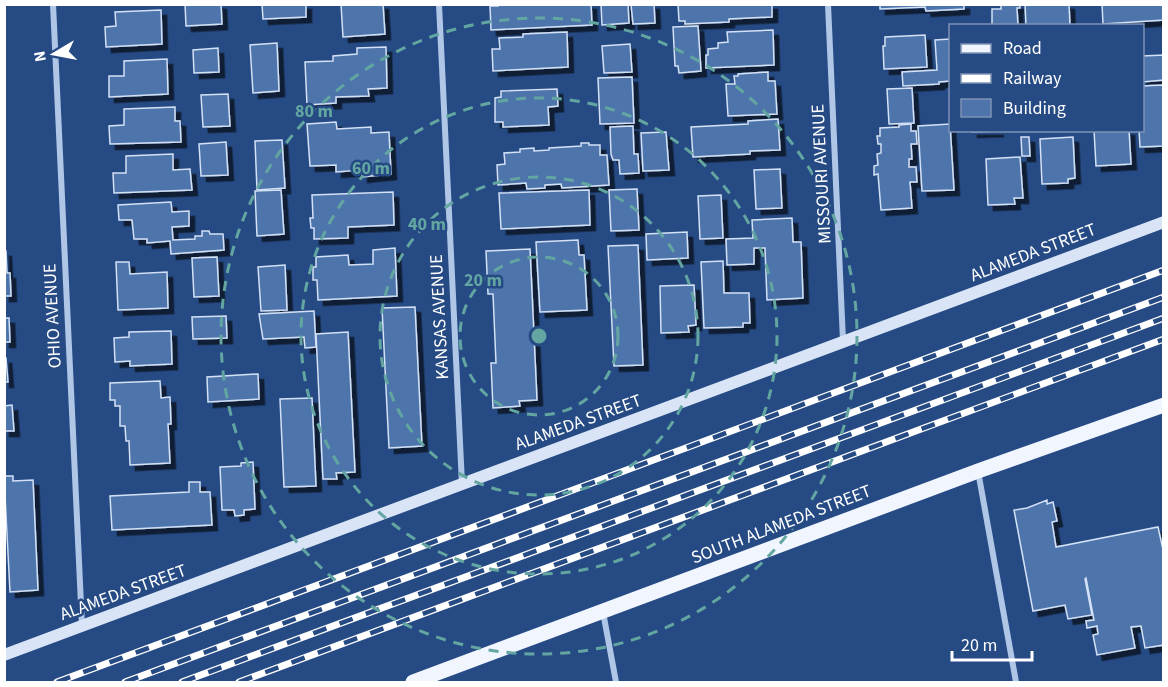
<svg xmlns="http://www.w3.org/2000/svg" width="1168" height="687" font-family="'Source Sans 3',sans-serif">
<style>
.building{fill:#4e74ab;stroke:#d3e1f6;stroke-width:1.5;filter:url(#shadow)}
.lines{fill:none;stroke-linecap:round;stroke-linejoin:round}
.street{stroke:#afc6e7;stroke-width:6}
.secondary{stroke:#d9e5f7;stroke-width:12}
.primary{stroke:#f1f5fe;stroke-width:15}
.rail-casing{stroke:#fff;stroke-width:7}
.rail{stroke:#264b84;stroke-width:4.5;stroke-dasharray:14;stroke-linecap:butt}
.ring{fill:none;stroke:#63a6a1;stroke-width:3;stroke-dasharray:10 8}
.labels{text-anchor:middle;stroke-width:5;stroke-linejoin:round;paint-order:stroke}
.street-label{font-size:18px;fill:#fff;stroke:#264b84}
.centre{fill:#63a6a1;stroke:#264b84;stroke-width:3}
.ring-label{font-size:18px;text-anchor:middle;font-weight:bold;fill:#63a6a1;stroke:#264b84;stroke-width:5;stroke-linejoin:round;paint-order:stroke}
</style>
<defs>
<filter id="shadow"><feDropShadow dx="5.5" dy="5.5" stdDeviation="0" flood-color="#0009"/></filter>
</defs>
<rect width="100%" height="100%" fill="#264b84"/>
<g class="building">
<path d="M185,4H221L222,24L186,26Z"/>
<path d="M262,4H306V17L263,19Z"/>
<path d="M341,4H383L385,34L343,37Z"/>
<path d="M498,4H591L592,25L491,30L490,6H498Z"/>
<path d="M601,4H628L629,23L602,25Z"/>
<path d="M631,4H654L655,23L633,24Z"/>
<path d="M678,4H772V17L729,19V22L685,24V21H679Z"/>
<path d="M880,4H964V9L926,11L925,7L880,9Z"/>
<path d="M1001,4H1020V8H1017L1018,26H992V9H1001Z"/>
<path d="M1025,4H1069L1070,26H1026Z"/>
<path d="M1102,4H1164V20L1103,24Z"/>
<path d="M161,10L162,44L106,47L105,27L116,26L115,12Z"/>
<path d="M698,26L701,71L679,73L678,66H675L673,27Z"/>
<path d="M773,30L774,65L706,68V55H708V49L718,48V43L728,42L727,32Z"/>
<path d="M567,32L568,67L493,71L492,49H500L499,38L523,37V34Z"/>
<path d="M925,35L927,67L884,69L883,46H885V37Z"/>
<path d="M950,39V81L939,82V84L903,86L902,72L937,70L935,40Z"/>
<path d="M277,43L279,91L253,93L250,45Z"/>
<path d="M630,44L632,72L604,73L602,46Z"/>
<path d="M386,47L387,88L368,89L369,96L336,97V103L307,105L305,62L333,61V56L357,54V48Z"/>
<path d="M218,48L219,72L194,73L193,50Z"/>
<path d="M1164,55V80L1142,82V56Z"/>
<path d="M167,59L168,94L109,97V76H124V61Z"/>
<path d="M768,72V81H775L777,114L728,116L726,84H735L734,76H738V74Z"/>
<path d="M632,77L634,123L600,124L598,78Z"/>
<path d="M1164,85V146L1140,147L1139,130H1142V86Z"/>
<path d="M912,88L914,123L889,124L887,89Z"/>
<path d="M557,89L558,106L548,107L549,125L503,127V122H495V98L501,97V91Z"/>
<path d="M228,94L230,126L203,127L201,95Z"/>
<path d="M175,107V121H180L181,142L110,144L109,126L124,125V109Z"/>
<path d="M778,119L780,150L750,151V154L693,157L691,127L748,124V121Z"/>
<path d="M336,122L337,129L371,127V133L389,132L391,174L362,177V170L336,172V165L310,166L307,124Z"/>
<path d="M911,124V131H916L917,144H911L912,159H909V167H916L917,182H910L912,208L881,210L878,174L874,175V166L878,165L877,154L881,153V144H878L877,136H880V128L899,127V125Z"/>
<path d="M950,124L954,190L922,191L918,126Z"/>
<path d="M633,126L634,154H638L639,173L620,174L619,160H613L611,154L610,127Z"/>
<path d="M972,130H998V131L972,132Z"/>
<path d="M1094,130H1129L1131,164L1096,166Z"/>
<path d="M666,132L669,170L643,171L641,133Z"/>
<path d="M1021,137H1029L1030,156H1022Z"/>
<path d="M1073,137L1075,178L1068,179V183L1042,184L1040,139Z"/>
<path d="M282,140L285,188L257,190L255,141Z"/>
<path d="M226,142L228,175L201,176L199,144Z"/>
<path d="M581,143H589V145H600V155H607L609,185L562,188L561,184L545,185V188L527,189L526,183L498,185L497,165L505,164L504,153L520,152V149L534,148V151L549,150V148L581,146Z"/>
<path d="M173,154V170L190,169L192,190L114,193L113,173H126V156Z"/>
<path d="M1020,157L1023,198H1014L1015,204L988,205L986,159Z"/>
<path d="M780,169L782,208L756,209L754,170Z"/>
<path d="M637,189L639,230L611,231L609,190Z"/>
<path d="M281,190L284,234L257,236L255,191Z"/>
<path d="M589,190L590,225L501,229L499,193Z"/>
<path d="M393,192L394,225L348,227V238L314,239V228H311L310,218H313L312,195Z"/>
<path d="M721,195L723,238L700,239L698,196Z"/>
<path d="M171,202L172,212L189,211V226L172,227L173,240L195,239V236H202V231H209L210,234H223L224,250L171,254L170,241L147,243V239H134L132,220H119L118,205Z"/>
<path d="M792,218L793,242H801L803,298L767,300L765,248H754V264L727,265L726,239L753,238L752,220Z"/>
<path d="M687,232L688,258L647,260L646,234Z"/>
<path d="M578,240L579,255H584L587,310L540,312L536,242Z"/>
<path d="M638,245L643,365L614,366L608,246Z"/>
<path d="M395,248L397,296L318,300L317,280H313V267H316V257L348,255L349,265L373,264V250Z"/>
<path d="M530,249L537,400L519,401L520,406L493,408L491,363H496L493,294H488L486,251Z"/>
<path d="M4,251H6L7,273H10L11,296H4Z"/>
<path d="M217,257L219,296L194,297L192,258Z"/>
<path d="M723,261L724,293H749L750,323H743V327L704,328L701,262Z"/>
<path d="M116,262H129L130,274L167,272L168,308L118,310Z"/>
<path d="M285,265L287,310L261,311L258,267Z"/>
<path d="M694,285L696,325L688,326L689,332L661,333L660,286Z"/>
<path d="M415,307L422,446L389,448L382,308Z"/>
<path d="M314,311L316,347L305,348L304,337L263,339L259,314Z"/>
<path d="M226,316L227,338L193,339L192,317Z"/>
<path d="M4,318H9L10,342H4Z"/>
<path d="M171,331L172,364L130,366V361L115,362L114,338L129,337V332Z"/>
<path d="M348,332L355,472L336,473L337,479H323L316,334Z"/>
<path d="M4,358H6L8,382H4Z"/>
<path d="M258,374L259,399L208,402L207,377Z"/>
<path d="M160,381L161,398L170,397L171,424H168L170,463L130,465L129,441H126L125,426H120V406H115V400H110V383Z"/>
<path d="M312,398L316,486L284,487L280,399Z"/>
<path d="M12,405L14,431H4V406Z"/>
<path d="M253,462L255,509L244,510V515L235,516L234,510H222L220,467L241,466V463Z"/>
<path d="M4,476H13V481L33,480L38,590L10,592Z"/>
<path d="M189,482H200V492H210L212,525L112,530L110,496L189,492Z"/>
<path d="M1047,500V504L1053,502L1057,521L1052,522L1056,547L1158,527L1164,554V645L1145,648L1141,626L1131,627L1135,648L1097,655L1093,635L1098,634L1097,626L1087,628L1086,621L1094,620L1086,578L1085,579L1092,615L1068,619L1065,605L1033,611L1014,510L1027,508Z"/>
</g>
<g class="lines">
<g class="street">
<path d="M53,4L82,626"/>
<path d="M439,4L462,484"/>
<path d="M828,4L843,341"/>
<path d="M978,471L1016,682"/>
<path d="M603,612L616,682"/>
</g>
<path class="secondary" d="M4,655L1164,222"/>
<path class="primary" d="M413,682L978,471L1164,405"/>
<g class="rail-casing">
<g id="rail">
<path d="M57,682L1164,270"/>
<path d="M125,682L1164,297"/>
<path d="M182,682L1164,318"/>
<path d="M239,682L1164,339"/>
</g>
</g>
<use href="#rail" class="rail"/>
</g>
<g class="ring">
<circle cx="539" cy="336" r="79"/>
<circle cx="539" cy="336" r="159"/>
<circle cx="539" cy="336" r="238"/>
<circle cx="539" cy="336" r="318"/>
</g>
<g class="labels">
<g class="street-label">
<text transform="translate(821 174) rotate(-93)" y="6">MISSOURI AVENUE</text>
<text transform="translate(1033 252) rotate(-21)" y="6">ALAMEDA STREET</text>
<text transform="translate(52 316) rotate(-93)" y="6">OHIO AVENUE</text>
<text transform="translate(439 317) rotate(-93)" y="6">KANSAS AVENUE</text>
<text transform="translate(578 422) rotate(-20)" y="6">ALAMEDA STREET</text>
<text transform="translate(781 524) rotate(-21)" y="6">SOUTH ALAMEDA STREET</text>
<text transform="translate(123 592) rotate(-20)" y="6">ALAMEDA STREET</text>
</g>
</g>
<circle cx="539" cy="336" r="9" class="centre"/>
<g class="ring-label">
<text x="314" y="117">80 m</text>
<text x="371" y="174">60 m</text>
<text x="427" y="230">40 m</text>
<text x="483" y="286">20 m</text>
</g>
<rect width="1168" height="687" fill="none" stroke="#ffffff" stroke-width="12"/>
<rect x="949" y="24" width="195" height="108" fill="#264b84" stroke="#7d93b5" stroke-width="1.5"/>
<rect x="961" y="44" width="30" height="9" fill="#f1f5fe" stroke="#7d93b5" stroke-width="1.5"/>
<text x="1003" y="54" font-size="18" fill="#ffffff">Road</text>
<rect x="961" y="74" width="30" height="9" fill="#ffffff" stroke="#7d93b5" stroke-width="1.5"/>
<text x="1003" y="84" font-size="18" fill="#ffffff">Railway</text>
<rect x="961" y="99" width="30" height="18" fill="#4e74ab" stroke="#7d93b5" stroke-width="1.5"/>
<text x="1003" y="114" font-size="18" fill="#ffffff">Building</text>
<g transform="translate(54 54) rotate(260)" stroke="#264b84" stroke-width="4.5" paint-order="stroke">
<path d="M0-4.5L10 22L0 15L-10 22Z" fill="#ffffff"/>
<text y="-9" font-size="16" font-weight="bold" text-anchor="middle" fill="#ffffff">N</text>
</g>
<path d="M952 651v9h80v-9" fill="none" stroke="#ffffff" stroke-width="3"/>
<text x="961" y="651" font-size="18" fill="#ffffff" stroke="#264b84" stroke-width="4.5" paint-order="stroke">20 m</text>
</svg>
